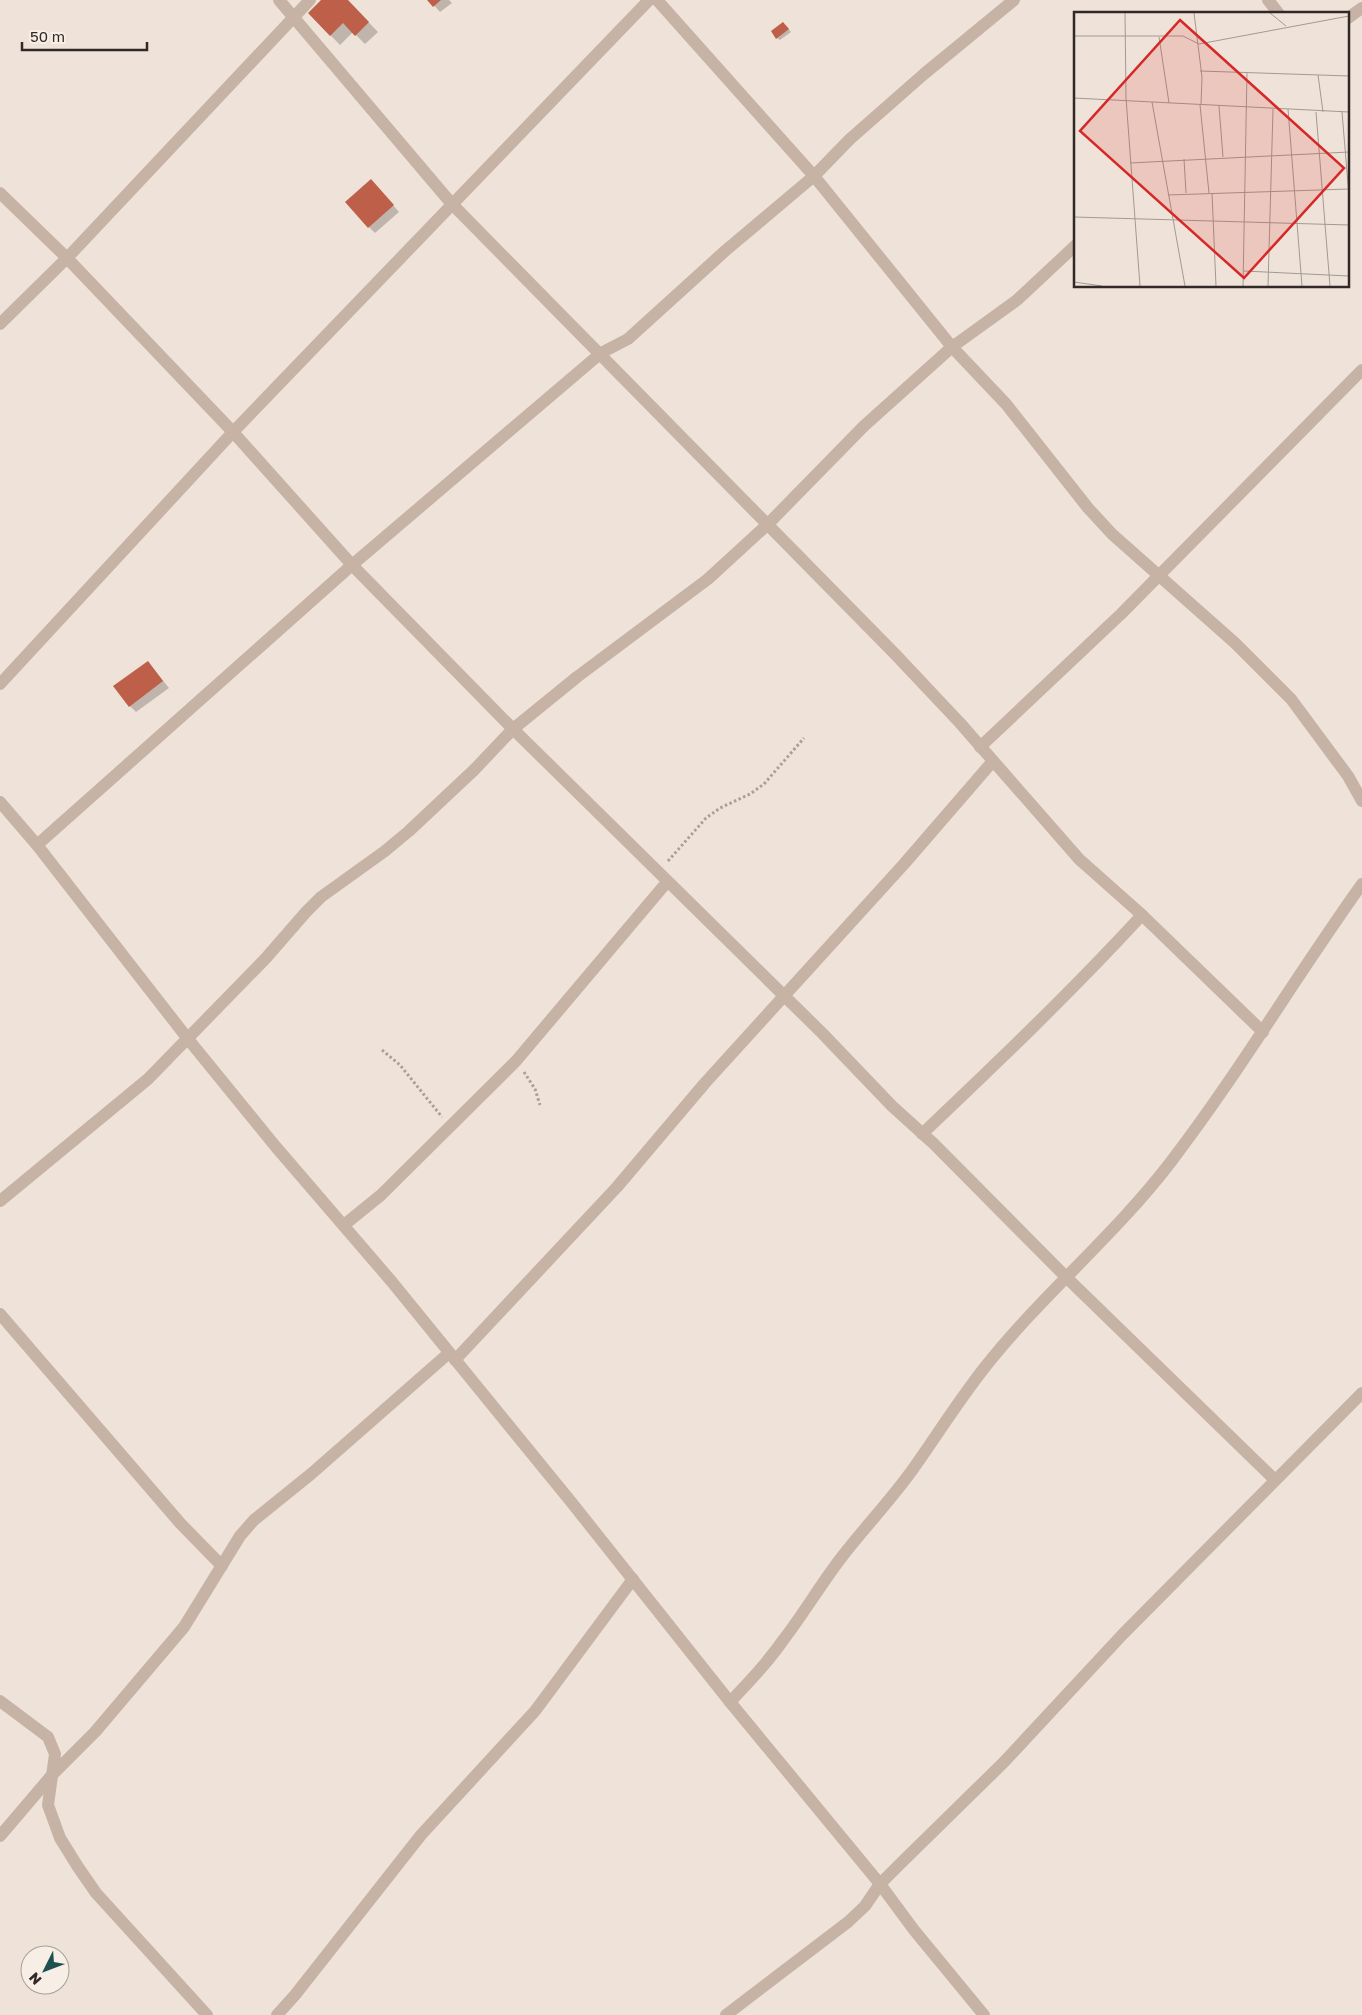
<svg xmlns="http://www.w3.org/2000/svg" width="1362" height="2015" font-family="'Golos Text',sans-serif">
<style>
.shadow{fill:#0003}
.building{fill:#bd5f49}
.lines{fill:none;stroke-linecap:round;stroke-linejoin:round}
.path{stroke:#b19d90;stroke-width:3;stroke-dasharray:2.5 2.5;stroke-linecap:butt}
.street{stroke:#c6b3a6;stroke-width:12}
.inset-road{fill:none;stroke:#a39991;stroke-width:1}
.view{fill:#d62828;fill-opacity:0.15;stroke:#d62828;stroke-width:2.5}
.inset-edge{fill:none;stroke:#322926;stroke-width:2.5}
</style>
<rect width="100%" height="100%" fill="#efe3d9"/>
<g class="shadow">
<path d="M323,0H347L378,32L365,44L353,32L340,45L309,13Z"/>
<path d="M429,0H449L452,3L440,12Z"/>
<path d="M786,26L791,32L780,40L777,38Z"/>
<path d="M377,187L399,212L375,233L369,227Z"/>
<path d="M148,662L169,688L136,712L130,706Z"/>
</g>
<g class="building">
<path d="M321,0H348L369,22L355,36L343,23L330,36L308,13Z"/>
<path d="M427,0H441L433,7Z"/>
<path d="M783,22L789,29L776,39L771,31Z"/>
<path d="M371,179L394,205L368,228L345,202Z"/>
<path d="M148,661L163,681L129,707L113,686Z"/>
</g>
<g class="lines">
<g class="path">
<path d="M668,861L706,818L720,808L750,794L764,784L804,738"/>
<path d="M382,1050L400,1065L442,1117"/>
<path d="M524,1072L535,1089L540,1105"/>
</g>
<g class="street">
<path d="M279,0L451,203L895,654L960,723L1079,859L1142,915L1263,1032"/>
<path d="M657,0L814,176L952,347L1006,404L1088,508L1112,534L1235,643L1291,699L1348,776L1362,801"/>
<path d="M1268,0L1279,14"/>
<path d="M1348,18L1362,8"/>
<path d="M0,193L67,258L233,432L352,565L513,729L822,1033L892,1106L934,1144L1067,1278L1275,1480"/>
<path d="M0,324L67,258L310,0"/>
<path d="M0,684L233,432L649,0"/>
<path d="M980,747L1121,614L1362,370"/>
<path d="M0,802L37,845L188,1039L276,1147L392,1282L572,1503L730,1702L880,1884L914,1930L984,2015"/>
<path d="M37,845L352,565L601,353L628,339L725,251L814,176L850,139L924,74L1014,0"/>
<path d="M922,1134C997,1063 1072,991 1142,915"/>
<path d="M0,1201L148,1079L266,958L306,912L321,897L385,851L409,831L474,770L513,729L577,677L708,579L768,524L864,426L952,347L1017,300L1076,245"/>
<path d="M344,1225L381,1195L516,1061L667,882"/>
<path d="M0,1314L180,1523L222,1566"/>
<path d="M455,1360L617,1187L705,1083L904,864L993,761"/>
<path d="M0,1701L48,1737L55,1754L48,1805L60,1838L78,1867L96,1893L207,2015"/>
<path d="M730,1702C749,1682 768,1662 784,1639C804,1613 821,1584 841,1558C864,1528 891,1500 913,1469C937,1435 959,1400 985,1367C1042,1295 1114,1236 1170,1163C1239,1073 1296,976 1362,884"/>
<path d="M0,1836L52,1775L95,1732L184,1627L240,1536L254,1520L311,1474L449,1353"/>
<path d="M277,2015L295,1995L421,1835L535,1711L633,1579"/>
<path d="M726,2015L848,1922L865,1906L880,1884L900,1864L1004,1762L1123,1634L1362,1393"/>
</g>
</g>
<g transform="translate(1074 12)">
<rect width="275" height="275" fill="#efe3d9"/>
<path class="inset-road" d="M51,1L52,86L66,274M120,1L128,65L127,93M196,1L212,14M0,24H109L125,32L275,4M85,25L95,91M126,59L275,64M244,63L249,100M0,86L275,100M78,90L111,274M126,93L135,181M145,94L149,145M214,97L228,274M242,100L256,274M268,100L275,184M110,147L112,181M56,151L275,140M138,181L142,274M94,183L275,177M0,205L275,213M170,259L275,264M0,270L28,274M169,274L173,60M194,274L199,97"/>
<path class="view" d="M106,8L270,156L170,266L6,119Z"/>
<rect width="275" height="275" class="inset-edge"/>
</g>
<g transform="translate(45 1970) rotate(228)"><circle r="24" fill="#f7eee5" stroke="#a89f99"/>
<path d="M0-4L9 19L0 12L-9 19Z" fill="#1f5051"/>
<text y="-8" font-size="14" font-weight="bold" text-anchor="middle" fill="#322926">N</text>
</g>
<path d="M22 42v8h125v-8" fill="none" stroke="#322926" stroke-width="2.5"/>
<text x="30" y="42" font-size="15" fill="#322926" stroke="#f7eee5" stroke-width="4" paint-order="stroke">50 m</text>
</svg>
